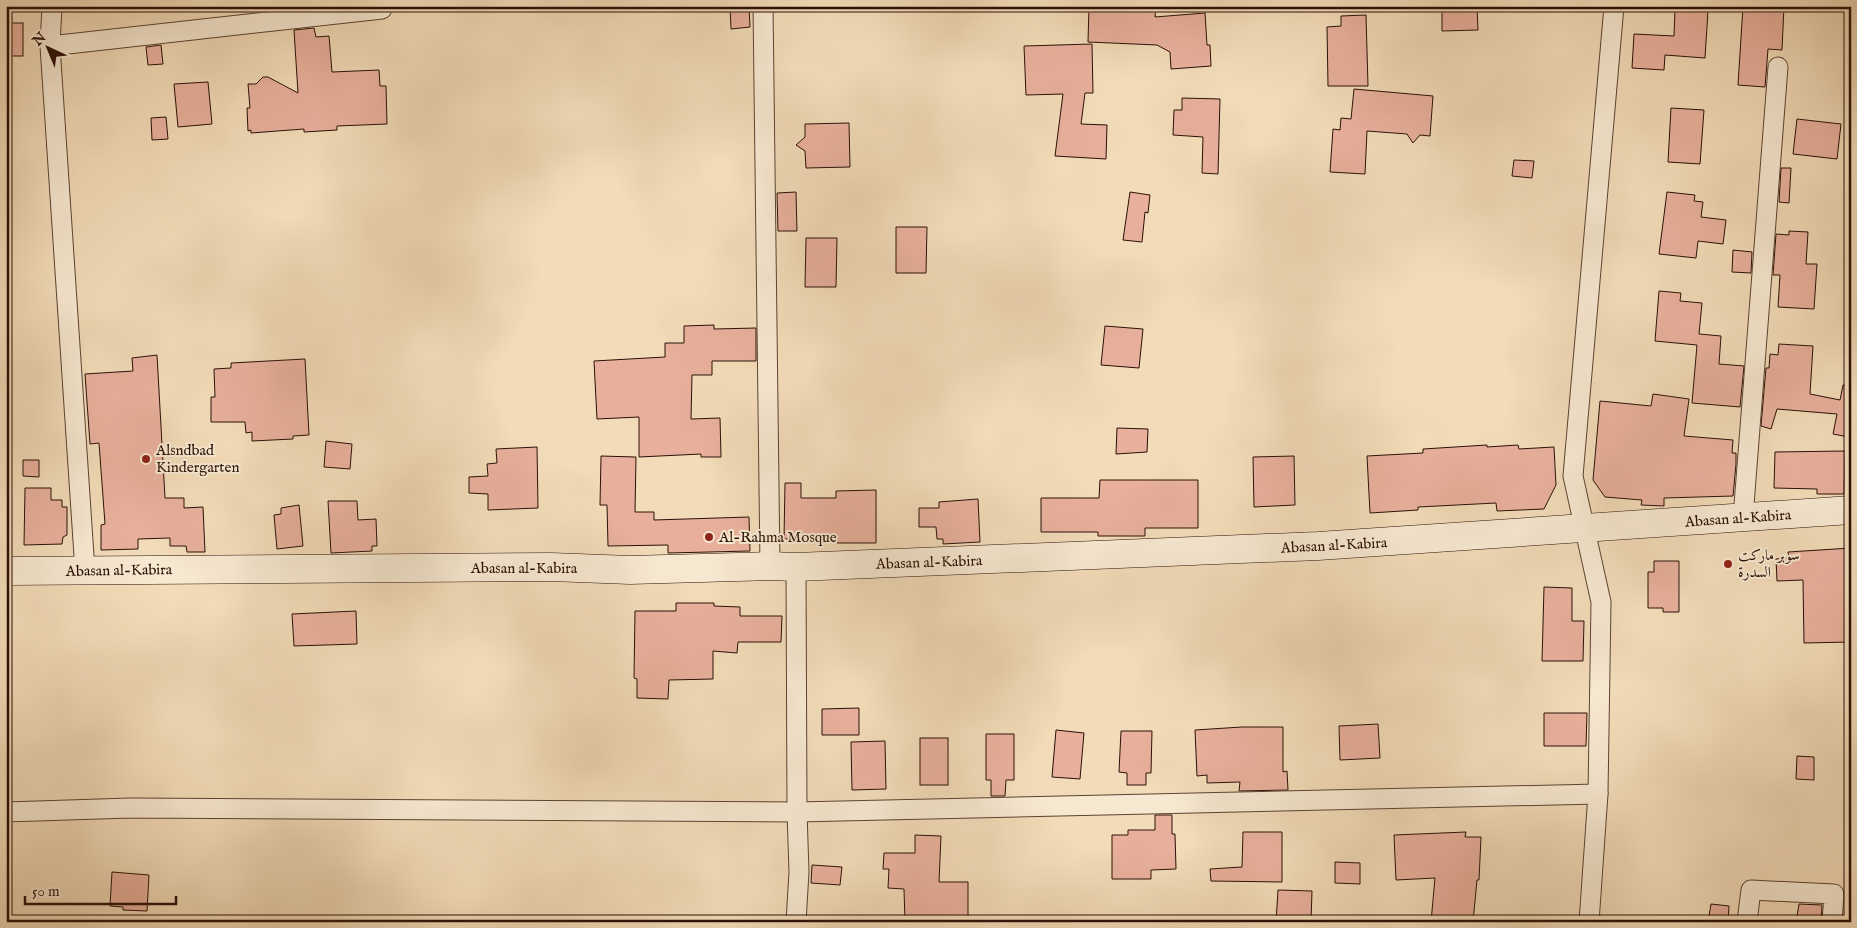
<svg xmlns="http://www.w3.org/2000/svg" width="1857" height="928" font-family="'IM FELL English',Amiri,serif">
<style>
.building{fill:#e8b09c;stroke:#2a1006}
.lines{fill:none;stroke-linecap:round;stroke-linejoin:round}
.minor-casing{stroke:#5c4332;stroke-width:21}
.secondary-casing{stroke:#2a1006;stroke-width:29}
.minor{stroke:#f7e8d1;stroke-width:19}
.secondary{stroke:#f7e8d1;stroke-width:28}
.poi-dot{fill:#8f2418;stroke:#f7e8d1;stroke-width:2}
.labels{text-anchor:middle;stroke-width:4;stroke-linejoin:round;paint-order:stroke}
.poi-label{font-size:15px;fill:#2a1006;stroke:#f7e8d1;text-anchor:start}
.street-label{font-size:15px;fill:#2a1006;stroke:#f7e8d1}
</style>
<rect width="100%" height="100%" fill="#f2dbb8"/>
<filter id="stains"><feTurbulence type="fractalNoise" baseFrequency=".004" numOctaves="4"/><feColorMatrix values="0 0 0 0 .2 0 0 0 0 .09 0 0 0 0 .02 0 0 0 .5 -.17"/></filter>
<radialGradient id="worn" r=".72"><stop offset=".6" stop-color="#630" stop-opacity="0"/><stop offset="1" stop-color="#630" stop-opacity=".3"/></radialGradient>
<g class="building">
<path d="M730,6H749L750,27L731,29Z"/>
<path d="M1089,6H1156L1155,17L1205,13L1207,45H1210L1211,66L1171,69L1170,52L1157,45L1088,42Z"/>
<path d="M1442,6H1477L1478,30L1442,31Z"/>
<path d="M1743,6H1784L1782,50L1768,49L1765,87L1738,85Z"/>
<path d="M1675,9L1708,11L1705,58L1665,55L1664,70L1632,68L1634,34L1674,36Z"/>
<path d="M1366,15L1368,86H1328L1327,27L1341,26V16Z"/>
<rect x="6" y="23" width="17" height="33"/>
<path d="M314,28L316,37L329,36L332,72L379,70L380,86H386L387,124L337,126V130L304,132V129L251,133V130L248,131L247,108H250L248,84H256L263,77H268L298,93L294,30Z"/>
<path d="M1092,44L1093,93H1085L1081,124L1107,125L1106,159L1055,156L1063,94L1026,95L1024,46Z"/>
<path d="M161,45L163,64L148,65L146,47Z"/>
<path d="M208,82L212,124L178,127L174,84Z"/>
<path d="M1354,89L1433,96L1430,136L1420,135L1413,143L1407,134L1367,131L1365,174L1330,172L1333,129L1340,130L1341,118L1351,119Z"/>
<path d="M1182,98L1220,99L1218,174L1202,173L1203,137L1173,135L1174,110H1182Z"/>
<path d="M1671,108L1704,110L1700,164L1668,162Z"/>
<path d="M166,117L168,139L152,140L151,118Z"/>
<path d="M1797,119L1841,124L1837,159L1793,154Z"/>
<path d="M849,123L850,167L806,168L805,151L796,145L805,137V124Z"/>
<path d="M1514,160L1534,161L1532,178L1512,176Z"/>
<path d="M1781,168H1791L1789,203L1779,202Z"/>
<path d="M796,192L797,231H778L777,193Z"/>
<path d="M1130,192L1150,195L1148,213L1145,212L1142,242L1123,240Z"/>
<path d="M1667,192L1695,195L1694,201L1703,202L1701,217L1726,220L1723,244L1698,241L1696,258L1659,254Z"/>
<path d="M896,227H927L926,273H896Z"/>
<path d="M1789,231L1808,232L1806,264H1817L1814,309L1778,307L1780,275H1773L1776,234L1789,235Z"/>
<path d="M806,238H837L836,287H805Z"/>
<path d="M1733,250L1752,252L1751,273L1732,272Z"/>
<path d="M1659,291L1681,293L1680,301L1702,303L1699,334L1721,336L1719,364L1744,366L1740,407L1692,403L1697,345L1655,341Z"/>
<path d="M714,325V329L756,328V361H712V375H692L691,419L720,418L721,457H701V454L639,457V417L597,419L594,361L665,357V343H684V326Z"/>
<path d="M1105,326L1143,329L1139,368L1101,365Z"/>
<path d="M1779,344L1813,346L1810,394L1840,400L1843,385L1851,386V429L1849,437L1833,434L1837,414L1777,409L1771,429L1761,426L1766,368H1769L1770,354L1778,355Z"/>
<path d="M157,355L165,498H184V508L203,507L205,552H187L186,546H170V538L138,539V549L101,550V525L105,524L99,443L90,444L85,374L133,371L132,358Z"/>
<path d="M305,359L309,435L293,436V439L252,441V432L246,433L245,422H211V397H215L214,369L231,368V363Z"/>
<path d="M1653,394L1689,399L1684,436L1733,440L1732,453H1736V464L1733,496L1664,498V506L1641,505L1642,500L1605,497L1593,480L1600,401L1651,406Z"/>
<path d="M1117,428L1148,429L1147,452L1116,454Z"/>
<path d="M326,441L352,444L350,469L324,467Z"/>
<path d="M1487,445V447L1518,445L1519,449L1554,447L1556,485L1544,509L1497,511L1496,503L1418,507V510L1370,513L1367,456L1423,453V449Z"/>
<path d="M537,447L538,508L488,510V494L469,493V477L488,476L487,464L497,463L496,449Z"/>
<path d="M1845,451L1844,494H1817V489L1774,488L1775,452Z"/>
<path d="M601,456L636,457L635,512H654V520L749,517L750,551L668,553V545L608,546L607,505H600Z"/>
<path d="M1294,456L1295,505L1254,507L1253,457Z"/>
<path d="M23,460H39V477L23,476Z"/>
<path d="M1100,480H1198V528H1145V536H1098V532H1041V498H1099Z"/>
<path d="M785,483H801V498H836V491L876,490V543H837V539H784Z"/>
<path d="M25,488H51V500H62V507H67V535L63,537L62,544L24,545Z"/>
<path d="M978,499L980,542L943,544V539H937L936,527H919V508H939V502Z"/>
<path d="M328,501H357L358,520L376,519L377,546H372V551L331,553Z"/>
<path d="M299,505L303,546L277,549L274,515L281,514V508Z"/>
<path d="M1851,548V642L1804,643L1803,580L1777,581L1776,559L1789,558L1788,552Z"/>
<path d="M1654,561H1679V612H1663V608H1648V572H1654Z"/>
<path d="M1544,587L1572,588V621H1584L1583,661H1542Z"/>
<path d="M676,603H714V606L740,607V616H782L781,642H738L737,653L713,651V679L669,680L668,699L637,698V679L634,678L635,611H676Z"/>
<path d="M356,611L357,644L294,646L292,614Z"/>
<path d="M859,708V735H822V709Z"/>
<path d="M1544,713H1587L1586,746H1544Z"/>
<path d="M1378,724L1380,758L1340,760L1339,726Z"/>
<path d="M1242,727H1283V772L1287,771L1288,790L1239,791L1240,782L1207,783V775L1197,776L1195,730Z"/>
<path d="M1056,730L1084,733L1080,779L1052,777Z"/>
<path d="M1121,731H1152L1151,773H1146V785H1127V773L1119,772Z"/>
<path d="M986,734H1014V780H1006L1005,796H991V780H986Z"/>
<rect x="920" y="738" width="28" height="47"/>
<path d="M885,741L886,789L852,790L851,742Z"/>
<path d="M1797,756L1814,757V780L1796,779Z"/>
<path d="M1155,815H1172V834H1175L1176,869L1151,870V879H1112V835H1128V830H1155Z"/>
<path d="M1243,832H1282V882L1211,881L1210,869L1242,867Z"/>
<path d="M1466,832L1465,837H1481L1479,880H1477L1473,922H1431L1435,878L1396,880L1394,835Z"/>
<path d="M915,835L941,836L939,882H968V922H905L904,889L888,888L889,869H883L884,853H915Z"/>
<path d="M1335,862L1360,863V884L1335,883Z"/>
<path d="M812,865L842,867L840,885L811,883Z"/>
<path d="M112,872L149,875L147,911L123,910V907L110,906Z"/>
<path d="M1278,890L1312,891L1311,922H1276Z"/>
<path d="M1711,904L1729,906L1728,922H1708Z"/>
<path d="M1799,904L1822,905L1821,922H1796Z"/>
</g>
<g class="lines">
<g class="minor-casing">
<g id="minor">
<path d="M52,6L50,46L85,571"/>
<path d="M763,6L770,566"/>
<path d="M50,46L382,9"/>
<path d="M1743,518L1778,67"/>
<path d="M796,567L797,812L799,872L796,922"/>
<path d="M6,812L130,808L797,812L1598,794"/>
<path d="M1589,922L1598,794L1601,602L1573,476L1614,6"/>
<path d="M1747,922L1751,890L1834,894L1832,922"/>
</g>
</g>
<g class="secondary-casing">
<path id="secondary" d="M6,571L551,567L630,570L770,566L796,567L1318,546L1851,510"/>
</g>
<use href="#minor" class="minor"/>
<use href="#secondary" class="secondary"/>
</g>
<g class="poi-dot">
<circle cx="146" cy="459" r="5"/>
<circle cx="709" cy="537" r="5"/>
<circle cx="1728" cy="564" r="5"/>
</g>
<g class="labels">
<g class="poi-label">
<text x="156" y="455">Alsndbad<tspan x="156" dy="17">Kindergarten</tspan></text>
<text x="719" y="542">Al-Rahma Mosque</text>
<text x="1738" y="560">سوبر ماركت<tspan x="1738" dy="17">السدرة</tspan></text>
</g>
<g class="street-label">
<text transform="translate(1738 518) rotate(-4)" y="5">Abasan al-Kabira</text>
<text transform="translate(1334 545) rotate(-3)" y="5">Abasan al-Kabira</text>
<text transform="translate(929 562) rotate(-2)" y="5">Abasan al-Kabira</text>
<text x="524" y="573">Abasan al-Kabira</text>
<text transform="translate(119 570) rotate(-1)" y="5">Abasan al-Kabira</text>
</g>
</g>
<rect width="1857" height="928" fill="none" stroke="#f2dbb8" stroke-width="25"/>
<rect x="8" y="8" width="1842" height="913" fill="none" stroke="#2a1006" stroke-width="2.5"/>
<rect x="12" y="12" width="1832" height="903" fill="none" stroke="#2a1006"/>
<g transform="translate(48 48) rotate(316)" stroke="#f7e8d1" stroke-width="4" paint-order="stroke">
<path d="M0-4L9 19L0 12L-9 19Z" fill="#2a1006"/>
<text y="-8" font-size="14" font-weight="bold" text-anchor="middle" fill="#2a1006">N</text>
</g>
<path d="M25 896v8h151v-8" fill="none" stroke="#2a1006" stroke-width="2.5"/>
<text x="32" y="896" font-size="15" fill="#2a1006" stroke="#f7e8d1" stroke-width="4" paint-order="stroke">50 m</text>
<rect width="100%" height="100%" filter="url(#stains)"/>
<rect width="100%" height="100%" fill="url(#worn)"/>
</svg>
